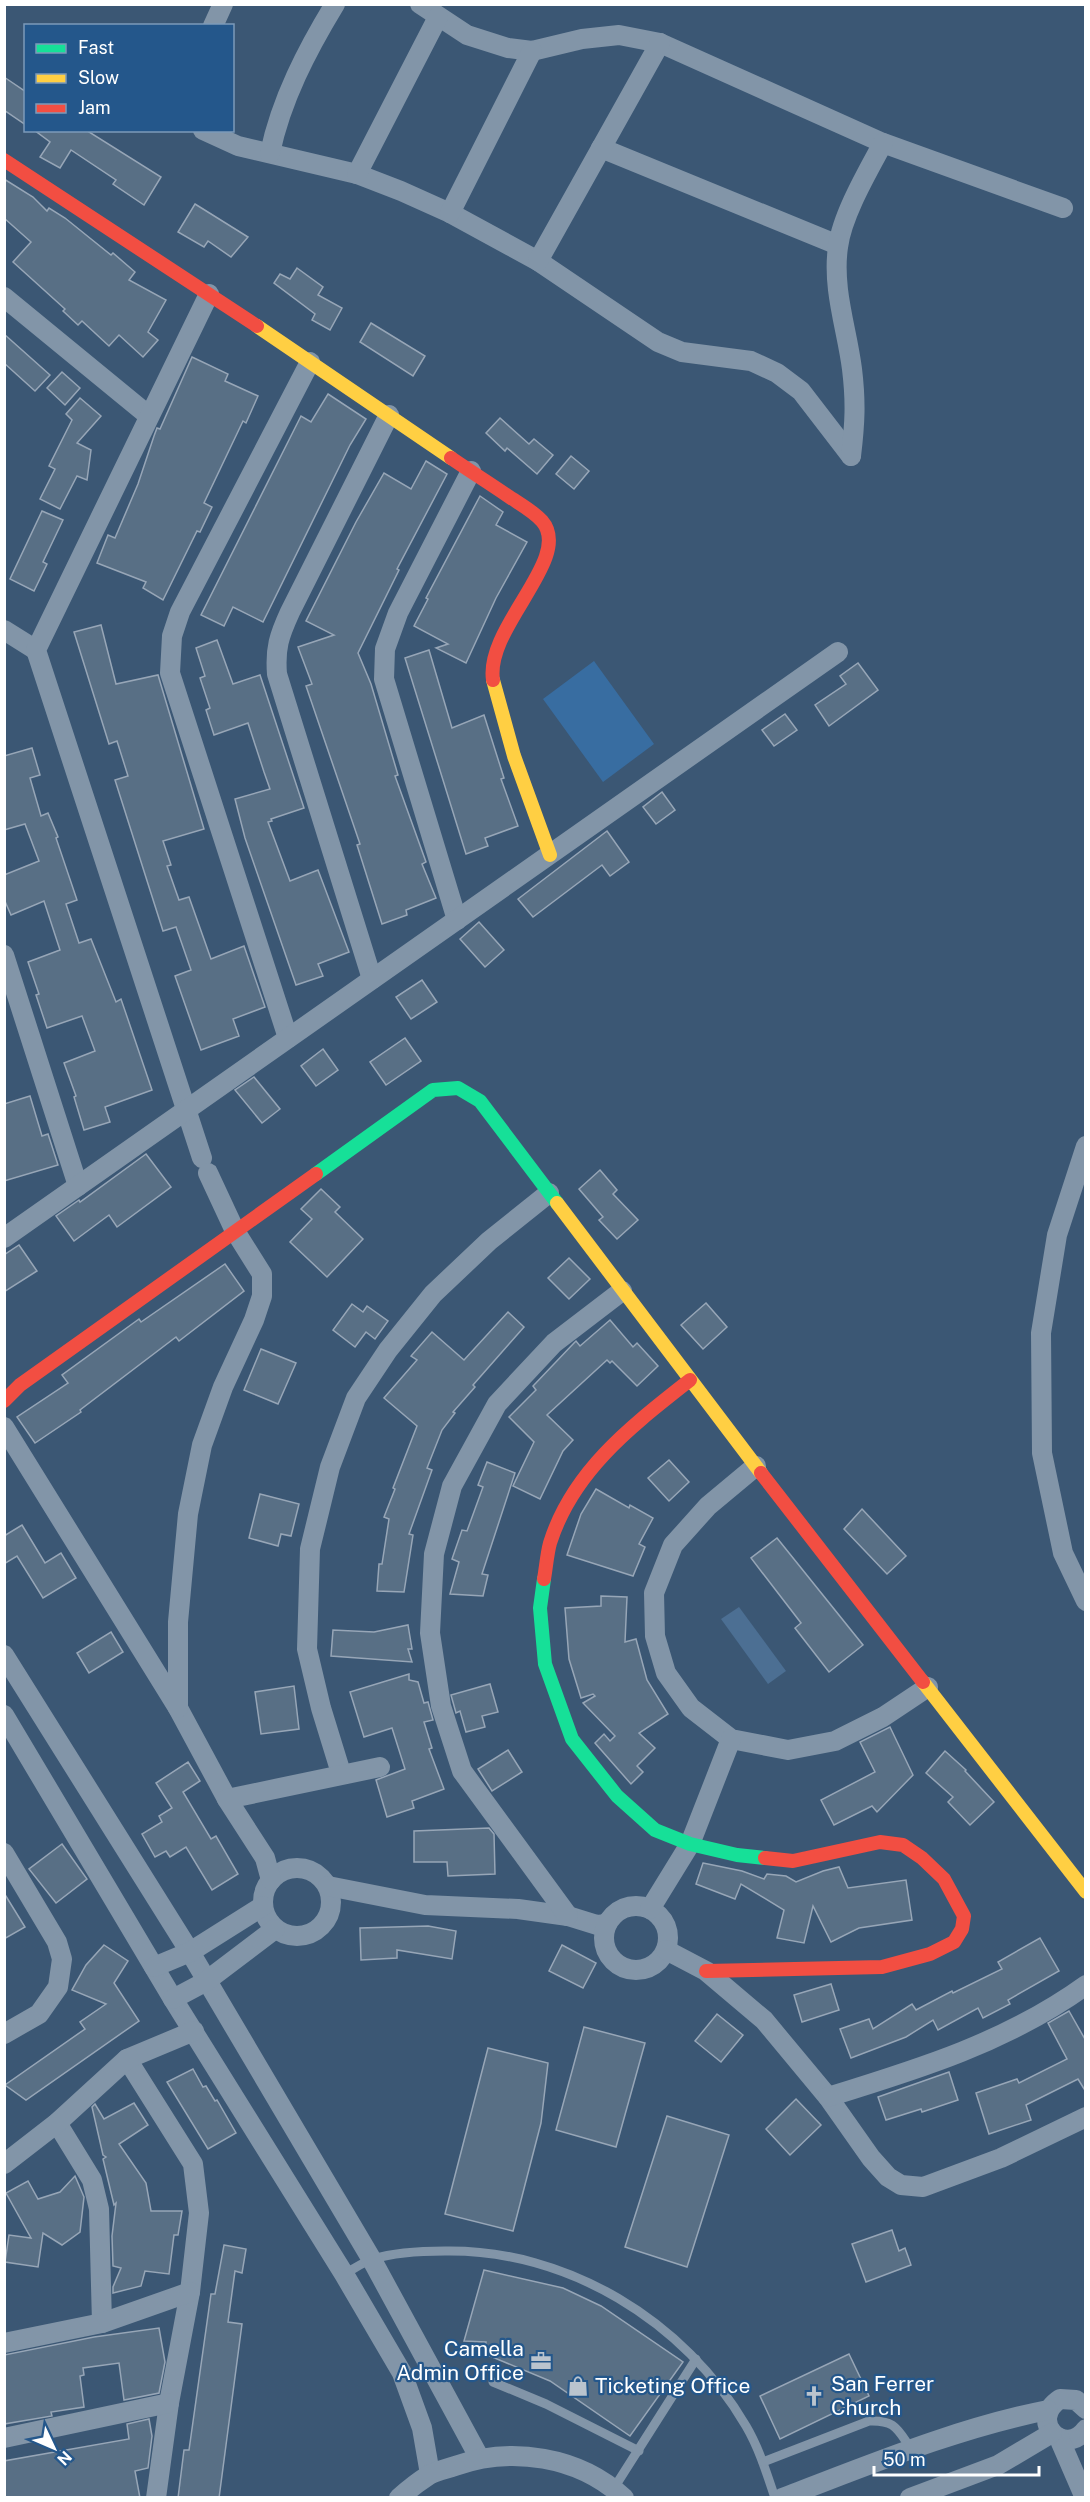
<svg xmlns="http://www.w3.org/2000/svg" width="1090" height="2502" font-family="'Public Sans',sans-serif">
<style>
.green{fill:#386da1}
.water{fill:#4c6f93}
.building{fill:#586f85;stroke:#97a6b7;stroke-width:1.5}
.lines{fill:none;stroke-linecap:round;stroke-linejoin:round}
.lane{stroke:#8295a8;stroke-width:9}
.street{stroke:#8295a8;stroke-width:20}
.fast{stroke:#16e098;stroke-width:14}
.slow{stroke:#ffcf43;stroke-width:14}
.jam{stroke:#f24e42;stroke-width:14}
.labels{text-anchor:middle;stroke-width:4.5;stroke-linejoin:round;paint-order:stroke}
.poi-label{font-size:21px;fill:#fff;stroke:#24578b;text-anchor:start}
</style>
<rect width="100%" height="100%" fill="#3b5774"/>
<path class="green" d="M594,661L654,744L603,782L543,699Z"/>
<path class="water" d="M739,1607L786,1671L768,1684L721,1619Z"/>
<g class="building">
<path d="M4,77L26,92V125L4,110Z"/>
<path d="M34,130H86L161,177L144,205L113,184L116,180L71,150L60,168L40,157L50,142Z"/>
<path d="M4,179L33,197L47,211L49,208L65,218L111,255L113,253L135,272L129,280L166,300L148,332L158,340L143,357L119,335L109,346L82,321L78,325L63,311L65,309L13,262L31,242L4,218Z"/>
<path d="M195,204L248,237L231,257L208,241L204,247L178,232Z"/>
<path d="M297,268L323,287L318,295L342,308L330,330L312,320L315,314L274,283L280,274L290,279Z"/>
<path d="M371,323L425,356L413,376L360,342Z"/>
<path d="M4,334L50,375L35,391L4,363Z"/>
<path d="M192,357L228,374L225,381L258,396L246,423L243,421L204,503L212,507L200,532L197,531L163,600L143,588L146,582L97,563L108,535L115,538L138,484L154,436L157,428L160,429Z"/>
<path d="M62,372L80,388L65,405L47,388Z"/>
<path d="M328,394L366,419L350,445L263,622L233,607L224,626L201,615L301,416L311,422Z"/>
<path d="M80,398L101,416L77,443L91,450L87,480L77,476L60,509L40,499L55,469L49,466L72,420L66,414Z"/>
<path d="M500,418L529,444L534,439L553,455L537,474L507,448L505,451L486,433Z"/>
<path d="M571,456L589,471L574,489L556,474Z"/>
<path d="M426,461L447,474L397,569L399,570L358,653L371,684L398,775L395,776L426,862L422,864L436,898L406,910L407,915L382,924L357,845L360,844L306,686L312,684L298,647L334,635L306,621L356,522L384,473L411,489Z"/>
<path d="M480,496L503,512L496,525L527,542L496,598L466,663L436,648L448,644L414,626L428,599L426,598Z"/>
<path d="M42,511L63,520L43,562L47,564L34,591L10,579Z"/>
<path d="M101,625L116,684L158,675L204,829L163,841L171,865L167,866L179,900L189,897L211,959L244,946L265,1007L233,1019L239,1036L201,1050L175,976L191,970L176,927L163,931L115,780L128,776L117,741L109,744L74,632Z"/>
<path d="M217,640L233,684L260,675L304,808L271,819L272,821L268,822L290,881L318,870L349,952L318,964L323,976L296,985L245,838L235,799L270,789L264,772L248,723L214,735L206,710L210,708L200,678L205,676L196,648Z"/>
<path d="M429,650L452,728L484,715L504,778L501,779L518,826L485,838L488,846L466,854L405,658Z"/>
<path d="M858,663L878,690L829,726L815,705L846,684L840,676Z"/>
<path d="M785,714L797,730L774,746L762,730Z"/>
<path d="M32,748L40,775L30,778L41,816L48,813L58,837L56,838L77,900L66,904L79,943L91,939L116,1002L121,999L152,1090L105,1107L110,1122L84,1130L74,1097L76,1096L64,1063L95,1051L82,1016L47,1028L36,995L39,994L28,962L60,950L44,901L11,915L4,899V875L39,861L25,824L4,830V756Z"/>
<path d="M662,792L675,810L656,824L643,807Z"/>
<path d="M607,831L629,862L610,876L602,865L533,917L518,899Z"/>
<path d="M479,922L504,950L485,967L460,939Z"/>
<path d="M422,980L437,1002L411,1019L396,997Z"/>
<path d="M405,1038L421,1061L386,1085L370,1062Z"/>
<path d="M323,1049L338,1070L316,1086L301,1066Z"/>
<path d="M254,1077L280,1109L262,1123L235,1090Z"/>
<path d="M30,1096L42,1136L48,1134L58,1165L4,1181V1104Z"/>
<path d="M146,1154L171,1187L117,1227L109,1215L74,1241L56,1216L79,1200L80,1202Z"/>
<path d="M600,1170L617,1190L613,1194L638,1220L617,1239L599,1220L603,1217L579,1189Z"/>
<path d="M321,1189L340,1207L335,1212L363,1239L327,1277L290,1242L312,1219L301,1209Z"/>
<path d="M19,1245L37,1271L4,1292V1255Z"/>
<path d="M569,1258L590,1279L569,1299L548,1278Z"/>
<path d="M225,1264L244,1291L179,1341L176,1337L80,1410L81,1412L35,1443L17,1417L68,1383L62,1375L139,1319L141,1322Z"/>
<path d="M706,1303L727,1327L703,1349L681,1325Z"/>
<path d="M352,1304L363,1312L367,1306L388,1321L375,1339L366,1332L355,1347L333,1330Z"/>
<path d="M508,1312L524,1327L473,1385L475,1387L453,1412L455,1413L442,1430L427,1468L432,1470L409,1534L413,1535L404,1592L377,1591L379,1564H382L389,1519L384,1517L395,1489L393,1488L417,1426L384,1398L417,1360L411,1356L432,1332L464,1360Z"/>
<path d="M610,1320L633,1347L637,1343L658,1366L637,1386L612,1361L610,1363L607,1360L547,1415L573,1440L563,1451L540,1499L513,1486L534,1442L509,1417L536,1390L533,1386L574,1343L576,1341L580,1346Z"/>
<path d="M261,1349L296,1363L278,1404L244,1390Z"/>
<path d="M669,1460L689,1482L669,1501L648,1478Z"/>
<path d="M487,1462L515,1473L482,1574L488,1575L483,1596L450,1594L459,1562L452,1559L462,1530L467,1531L483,1487L478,1485Z"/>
<path d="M596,1489L629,1508L630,1505L653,1518L639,1544L645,1547L633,1576L567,1555L581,1514Z"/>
<path d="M260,1494L299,1504L291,1536L281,1534L278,1546L249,1538Z"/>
<path d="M862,1509L906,1556L887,1574L844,1529Z"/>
<path d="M22,1525L45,1563L61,1553L76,1578L43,1598L17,1556L4,1564V1536Z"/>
<path d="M777,1538L863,1645L829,1672L795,1628L801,1623L751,1558Z"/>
<path d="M601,1596L627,1597L625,1642L636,1639L647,1680L668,1714L639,1733L655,1748L637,1766L643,1772L631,1784L595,1743L604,1734L610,1741L615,1736L583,1703L595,1696L593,1694L581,1698L569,1659L565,1608L601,1606Z"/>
<path d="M408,1625L412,1649H408L412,1662L331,1656L333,1630L374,1632Z"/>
<path d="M111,1632L123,1652L89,1673L77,1653Z"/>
<path d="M409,1674V1680L418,1682L424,1703L428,1702L433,1720L424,1722L432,1748L429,1749L444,1789L412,1801L414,1808L387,1817L376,1780L405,1769L392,1728L364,1737L350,1692Z"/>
<path d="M490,1684L498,1712L482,1716L485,1727L466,1732L460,1711L456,1713L451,1695Z"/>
<path d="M294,1686L299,1729L261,1734L255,1692Z"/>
<path d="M890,1727L913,1775L877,1812L872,1806L834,1825L821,1800L875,1772L860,1742Z"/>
<path d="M508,1750L522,1772L492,1791L478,1769Z"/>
<path d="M945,1751L966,1770L965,1771L994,1802L970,1825L948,1802L953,1797L926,1773Z"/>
<path d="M188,1762L200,1781L183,1792L211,1839L216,1836L238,1874L212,1890L186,1847L170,1857L166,1851L155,1857L142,1834L162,1822L159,1816L172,1808L156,1783Z"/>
<path d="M489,1828L494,1834L495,1874L448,1876L447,1862H414V1831Z"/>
<path d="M62,1844L87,1879L56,1903L29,1869Z"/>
<path d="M703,1863L742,1871L764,1879L767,1874L786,1876L796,1882L823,1871L839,1867L848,1888L906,1880L912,1920L859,1928L831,1942L813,1906L804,1943L777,1938L784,1910L741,1884L735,1899L696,1884Z"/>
<path d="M4,1893L25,1927L4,1939Z"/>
<path d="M428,1926L456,1931L452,1959L397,1950V1958L361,1960L360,1928Z"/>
<path d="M1040,1938L1059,1971L1008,2000L1010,2004L983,2018L978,2008L938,2030L933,2020L906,2037L851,2058L840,2029L869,2019L873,2029L912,2004L916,2010L952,1991L953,1993L1002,1969L998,1962Z"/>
<path d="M104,1945L128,1961L114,1983L139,2021L26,2100L5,2085L85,2029L80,2022L106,2004L72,1990L86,1965Z"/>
<path d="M562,1945L596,1963L583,1988L549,1971Z"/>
<path d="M831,1984L839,2010L802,2022L794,1995Z"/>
<path d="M1069,2011L1086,2041V2092L1078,2079L1026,2105L1031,2120L989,2134L976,2093L1017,2079L1019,2083L1067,2059L1048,2023Z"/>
<path d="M717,2014L743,2035L721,2062L695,2041Z"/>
<path d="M584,2027L645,2043L616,2147L556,2130Z"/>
<path d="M488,2048L548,2063L541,2123L513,2231L445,2214Z"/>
<path d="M193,2069L203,2087L206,2086L215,2101L217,2100L236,2133L208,2149L167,2082Z"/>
<path d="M949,2072L958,2100L922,2112L921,2109L886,2120L878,2097Z"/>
<path d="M796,2099L821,2125L790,2155L766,2129Z"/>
<path d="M134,2103L148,2125L119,2144L146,2183L151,2211H182L178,2235H174L169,2274L145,2271L141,2286L113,2293V2287L121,2268L113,2266L112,2236L116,2203L114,2205L103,2159L106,2157L103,2155L92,2107L95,2104L104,2119Z"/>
<path d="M667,2116L729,2135L687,2267L625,2247Z"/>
<path d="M75,2176L84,2197L80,2232L62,2245L43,2233L38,2267L5,2262L9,2235L31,2238L6,2193L28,2181L38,2199L60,2192Z"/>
<path d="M892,2230L899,2251L905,2248L911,2265L866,2282L852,2244Z"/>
<path d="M224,2245L246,2249L242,2273L235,2271L228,2322L242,2324L219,2498H178L184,2450H189L211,2294H215Z"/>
<path d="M484,2270L563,2288L601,2306L683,2362L630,2436L550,2381L485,2354L486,2342L464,2341Z"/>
<path d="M159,2328L165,2362L159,2393L124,2400L119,2363L83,2368L84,2375L80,2376L84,2407L51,2412L52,2416L4,2424V2355L94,2337Z"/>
<path d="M849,2354L869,2396L780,2439L760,2396Z"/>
<path d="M149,2419L152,2436L148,2468L135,2471L140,2498H4V2461L129,2439L127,2424Z"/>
</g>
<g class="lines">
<g class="lane">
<path d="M344,2274C354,2269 363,2262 373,2259C396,2252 422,2251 445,2251C567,2249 685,2321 746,2426C759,2448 767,2474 775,2498"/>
<path d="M493,2382L546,2404L639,2451"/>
<path d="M763,2462L869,2421C896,2420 897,2429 912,2450"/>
<path d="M614,2488L696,2359"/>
</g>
<g class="street">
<path d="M420,4L467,35L508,48L532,51L582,39L619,35L660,43L883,143L1063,208"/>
<path d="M213,26L223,4"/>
<path d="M203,130L238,146L357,174L401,191L450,213L538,261L658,342L682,352L751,361L777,373L801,391L851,456"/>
<path d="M601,148L838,245"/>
<path d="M270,153C281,100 307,50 335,4"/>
<path d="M357,174L438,17"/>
<path d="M450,213L532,51"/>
<path d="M538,261L660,43"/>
<path d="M4,297L149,416"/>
<path d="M851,456C855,423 856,402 852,369C847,329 832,289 838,247C842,215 868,171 883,143"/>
<path d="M4,630L36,650"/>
<path d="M457,920L384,679L385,649L398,613L471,471"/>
<path d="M4,955L78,1186"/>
<path d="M372,979L277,674C275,648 279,636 290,612L389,415"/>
<path d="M288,1038L170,673L172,636L180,612L310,362"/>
<path d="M1086,1146L1057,1235L1041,1333L1042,1453L1063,1553L1086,1601"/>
<path d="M202,1158L36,650L209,294"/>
<path d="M4,1238L838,652"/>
<path d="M4,1427L178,1708L227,1799"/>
<path d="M756,1466L708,1506L673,1545L654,1593L655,1636L666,1673L691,1708L731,1739L788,1750L835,1741L883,1717L928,1687"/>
<path d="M4,1655L190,1952L372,2260L479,2457"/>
<path d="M178,1708V1622L188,1514L202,1445L223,1387L254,1320L262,1296V1274L235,1231L208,1173"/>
<path d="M4,1715L173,1999L344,2274L402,2373L422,2428L430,2474"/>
<path d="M341,1773L321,1708L307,1649L310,1549L330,1467L356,1398L388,1350L433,1294L489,1241L549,1193"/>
<path d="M4,1853L57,1942L62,1959L58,1987L39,2014L4,2034"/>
<circle cx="297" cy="1902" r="34"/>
<path d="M271,1880L265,1858L227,1799L380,1767"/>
<path d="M328,1886L425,1905L518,1909L568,1916L597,1925L607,1924"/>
<circle cx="636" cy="1938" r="32"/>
<path d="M650,1909L690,1844L731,1739"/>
<path d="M568,1916L462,1771L441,1706L430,1633L434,1554L452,1486L497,1404L554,1343L622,1291"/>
<path d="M666,1950L706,1971L764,2020L828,2097L871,2158L888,2177L901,2185L923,2187L1001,2158L1086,2117"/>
<path d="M154,1967L190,1952L263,1906"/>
<path d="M173,1999L205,1982L275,1929"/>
<path d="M127,2059L193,2164L199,2213L190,2292L169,2403L156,2498"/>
<path d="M828,2097C919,2069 1007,2042 1086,1985"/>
<path d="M57,2123L92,2180L99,2209L102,2323"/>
<path d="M4,2164L57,2123L127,2059L194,2031"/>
<path d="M4,2343L102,2323L190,2292"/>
<path d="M1086,2409L1076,2400L1060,2399C1027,2421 1065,2458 1086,2429"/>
<path d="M4,2438L169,2403"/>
<path d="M1059,2438L1085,2498"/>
<path d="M399,2498C408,2490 418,2482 429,2475C436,2471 446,2469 455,2466C511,2446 579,2456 624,2498"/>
<path d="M782,2498C869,2465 957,2428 1048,2410"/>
<path d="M910,2498L998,2465L1052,2433"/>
</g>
<g class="fast">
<path d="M316,1174L433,1090L458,1088L480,1101L557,1203"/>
<path d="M544,1579L540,1608L545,1664L572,1739L617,1796L655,1830L690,1844L737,1855L765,1858"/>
</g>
<g class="slow">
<path d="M257,326L451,458"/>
<path d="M493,680L514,756L550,855"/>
<path d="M557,1203L761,1473"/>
<path d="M923,1682L1086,1892"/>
</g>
<g class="jam">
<path d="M4,160L257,326"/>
<path d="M451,458C470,471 489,483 508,496C520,504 533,511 542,521C574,558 485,627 493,680"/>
<path d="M4,1401L20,1385L316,1174"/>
<path d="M761,1473L923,1682"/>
<path d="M544,1579C546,1568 547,1554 550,1543C573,1470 633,1425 690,1380"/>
<path d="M706,1971L882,1967L930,1954L954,1942L962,1929L964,1916L944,1879L922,1858L903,1845L880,1842L793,1861L765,1858"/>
</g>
</g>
<defs>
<g id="office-bare" transform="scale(1.62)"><path d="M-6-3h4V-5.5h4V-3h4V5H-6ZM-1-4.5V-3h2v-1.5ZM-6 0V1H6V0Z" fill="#bac4ce" stroke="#24578b" stroke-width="2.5" paint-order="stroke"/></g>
<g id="shop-bare" transform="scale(1.62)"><path d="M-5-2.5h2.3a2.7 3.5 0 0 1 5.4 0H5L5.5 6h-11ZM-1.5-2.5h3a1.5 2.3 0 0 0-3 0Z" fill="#bac4ce" stroke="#24578b" stroke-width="2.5" paint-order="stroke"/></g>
<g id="church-bare" transform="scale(1.62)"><path d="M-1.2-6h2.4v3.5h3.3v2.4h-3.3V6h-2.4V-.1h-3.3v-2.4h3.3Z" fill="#bac4ce" stroke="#24578b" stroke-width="2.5" paint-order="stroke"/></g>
</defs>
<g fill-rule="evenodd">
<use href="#office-bare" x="541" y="2361"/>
<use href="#shop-bare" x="578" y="2386"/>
<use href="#church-bare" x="814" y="2396"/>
</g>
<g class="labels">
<g class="poi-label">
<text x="524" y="2356" text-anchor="end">Camella<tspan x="524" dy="24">Admin Office</tspan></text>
<text x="831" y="2391">San Ferrer<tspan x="831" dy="24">Church</tspan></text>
<text x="595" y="2393">Ticketing Office</text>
</g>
</g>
<rect width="1090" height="2502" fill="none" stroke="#ffffff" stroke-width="12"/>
<rect x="24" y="24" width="210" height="108" fill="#24578b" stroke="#7c9ab9" stroke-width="1.5"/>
<rect x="36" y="44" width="30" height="9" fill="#16e098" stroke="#7c9ab9" stroke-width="1.5"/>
<text x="78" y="54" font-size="18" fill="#ffffff">Fast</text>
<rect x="36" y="74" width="30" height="9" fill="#ffcf43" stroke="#7c9ab9" stroke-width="1.5"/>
<text x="78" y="84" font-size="18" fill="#ffffff">Slow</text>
<rect x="36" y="104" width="30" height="9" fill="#f24e42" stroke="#7c9ab9" stroke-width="1.5"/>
<text x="78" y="114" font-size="18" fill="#ffffff">Jam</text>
<g transform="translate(54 2448) rotate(134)" stroke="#24578b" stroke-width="4.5" paint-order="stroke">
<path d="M0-4.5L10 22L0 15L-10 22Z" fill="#ffffff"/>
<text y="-9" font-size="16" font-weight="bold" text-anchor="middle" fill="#ffffff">N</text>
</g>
<path d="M874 2466v9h165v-9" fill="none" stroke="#ffffff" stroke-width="3"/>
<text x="883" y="2466" font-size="18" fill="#ffffff" stroke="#24578b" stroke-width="4.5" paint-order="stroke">50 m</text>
</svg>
